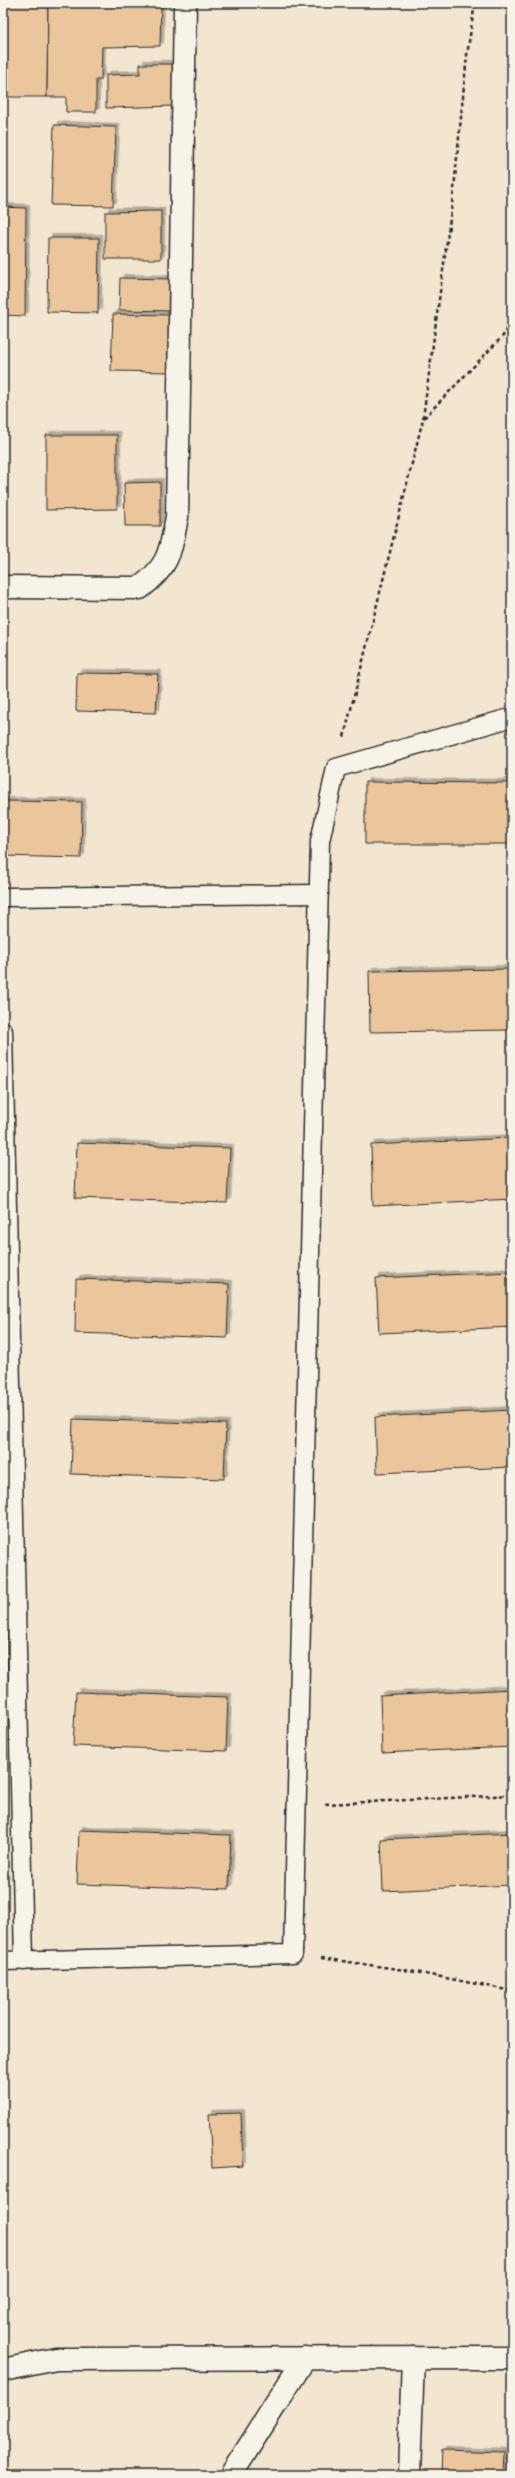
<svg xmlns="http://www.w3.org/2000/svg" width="515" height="2478" font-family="'Indie Flower',sans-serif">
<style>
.building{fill:#ebc69c;stroke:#2b2b2b;filter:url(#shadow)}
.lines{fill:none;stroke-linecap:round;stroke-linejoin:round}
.service-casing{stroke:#2b2b2b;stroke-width:21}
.minor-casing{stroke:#2b2b2b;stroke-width:25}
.path{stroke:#2b2b2b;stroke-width:2.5;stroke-dasharray:4 3;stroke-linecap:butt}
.service{stroke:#f7f3e8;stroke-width:18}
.minor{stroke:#f7f3e8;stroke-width:22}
</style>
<defs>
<filter id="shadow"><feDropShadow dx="3.5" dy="-3.5" stdDeviation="0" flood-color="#0004"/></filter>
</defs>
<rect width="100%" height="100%" fill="#f3e6d1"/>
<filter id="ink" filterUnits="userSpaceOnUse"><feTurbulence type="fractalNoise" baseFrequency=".025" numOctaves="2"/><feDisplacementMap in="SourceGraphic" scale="8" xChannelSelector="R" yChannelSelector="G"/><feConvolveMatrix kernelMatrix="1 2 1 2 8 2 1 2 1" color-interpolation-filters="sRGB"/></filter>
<g filter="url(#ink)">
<g class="building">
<path d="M3,3H48L47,97H3Z"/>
<path d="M48,3H161L160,46L102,47L101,80H96V112H66V97H47Z"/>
<path d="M140,64H174L175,106L106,108V75L140,74Z"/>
<path d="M54,125L116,127L113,206L51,205Z"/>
<path d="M3,207L26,208L25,316L3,315Z"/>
<path d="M161,211V259H105V212Z"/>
<path d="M48,238H99L98,313L47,312Z"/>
<path d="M120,278L172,279V311L119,310Z"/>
<path d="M113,314L172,315L171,372L111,371Z"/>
<path d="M46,435H117V509L46,510Z"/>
<path d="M160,482V526H125L124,483Z"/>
<path d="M77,673L158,674L156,713L76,711Z"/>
<path d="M365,782L512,783V844H365Z"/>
<path d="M3,801L82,802L81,858L3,856Z"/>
<path d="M512,969V1030L370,1032L369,971Z"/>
<path d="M512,1138V1199L373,1206L371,1145Z"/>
<path d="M77,1143L230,1148L227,1203L75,1198Z"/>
<path d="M512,1272V1327L379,1333L376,1278Z"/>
<path d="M76,1279L229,1284L227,1338L75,1333Z"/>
<path d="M512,1410V1467L377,1473L375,1417Z"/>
<path d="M73,1419L226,1424L224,1479L71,1474Z"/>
<path d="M512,1689V1747L382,1753L380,1696Z"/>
<path d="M76,1692L228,1697L226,1751L73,1746Z"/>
<path d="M79,1830L231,1835L229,1889L77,1884Z"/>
<path d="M512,1833V1885L383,1891L381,1839Z"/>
<path d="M241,2113L243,2166L212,2168L209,2114Z"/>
<path d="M442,2450L504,2452L503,2475H441Z"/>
</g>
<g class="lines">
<g class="service-casing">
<g id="service">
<path d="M3,897L319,894"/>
<path d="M3,1031L24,1961"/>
<path d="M3,1961L293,1954L320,841L336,768L506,719L512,720"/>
</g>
</g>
<g class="minor-casing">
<g id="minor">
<path d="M3,587L140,588C170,565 170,552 177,517L185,3"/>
<path d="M3,2370L56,2359L512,2358"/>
<path d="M231,2475L305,2358"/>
<path d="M409,2475L413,2358"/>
</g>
</g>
<g class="path">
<path d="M423,418L454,189L467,55L475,3"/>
<path d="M344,737L423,419L503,336L512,315"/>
<path d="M325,1804L512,1795"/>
<path d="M321,1958L405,1970L512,1991"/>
</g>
<use href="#service" class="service"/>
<use href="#minor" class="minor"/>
</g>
</g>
<rect width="515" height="2478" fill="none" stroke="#f7f3e8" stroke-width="16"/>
<rect x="8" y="8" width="499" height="2462" fill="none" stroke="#2b2b2b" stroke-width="1.5" filter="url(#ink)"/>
</svg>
